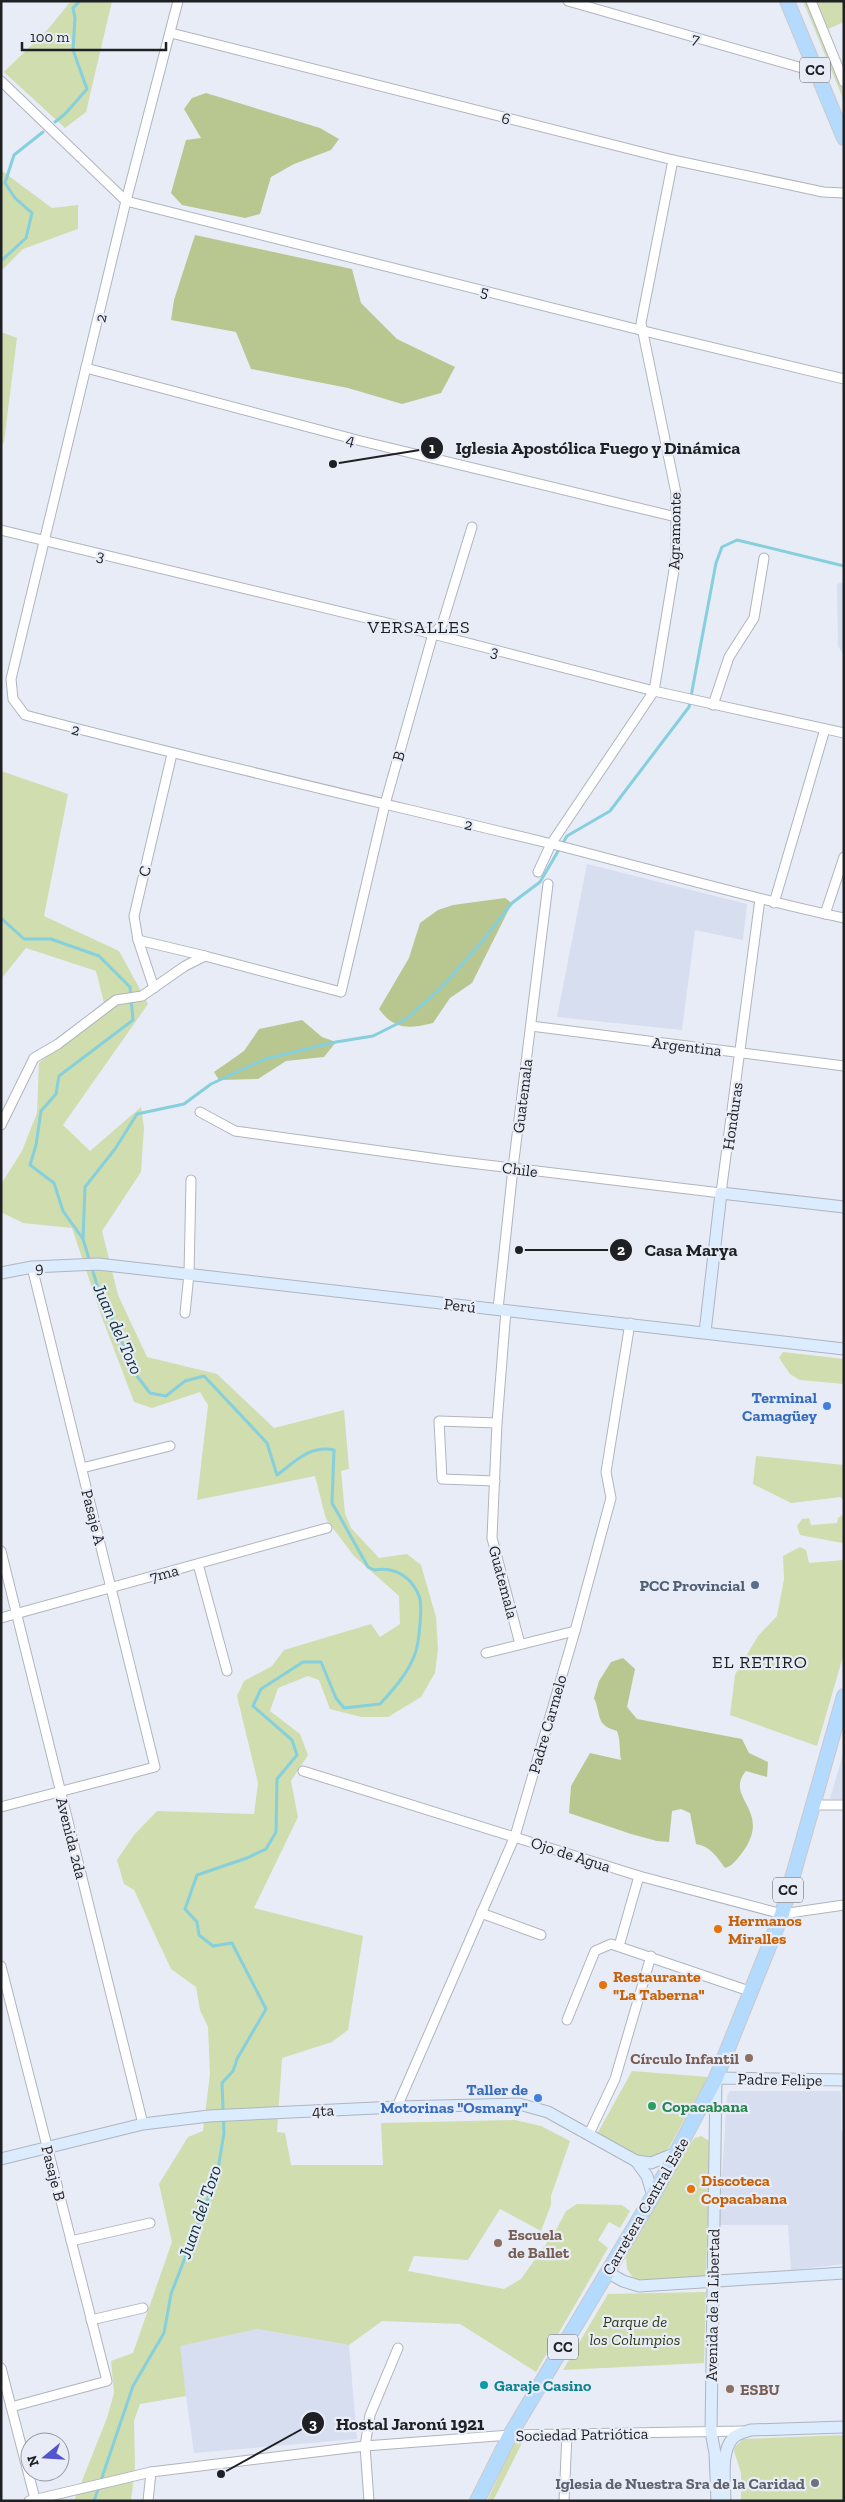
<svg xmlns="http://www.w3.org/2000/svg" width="845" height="2502" font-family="'Zilla Slab',serif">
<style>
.built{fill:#d6deef}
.green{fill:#d0ddae}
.forest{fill:#b8c690}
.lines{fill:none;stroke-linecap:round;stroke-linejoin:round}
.stream{stroke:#86cfdc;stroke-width:3}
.street-casing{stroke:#b0b4be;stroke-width:11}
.secondary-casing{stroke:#b0b4be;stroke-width:13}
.primary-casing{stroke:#c9c9ca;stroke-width:16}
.street{stroke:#fff;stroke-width:9}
.secondary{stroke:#daecfe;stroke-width:11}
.primary{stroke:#b4dafd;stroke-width:14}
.shop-dot{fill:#3f7fe0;stroke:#e8ecf7;stroke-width:2}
.service-dot{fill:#5c6f8a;stroke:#e8ecf7;stroke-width:2}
.food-dot{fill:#e8710a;stroke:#e8ecf7;stroke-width:2}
.education-dot{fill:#8d6e63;stroke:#e8ecf7;stroke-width:2}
.leisure-dot{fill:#2e9e5b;stroke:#e8ecf7;stroke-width:2}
.culture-dot{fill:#0f9aa8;stroke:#e8ecf7;stroke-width:2}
.worship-dot{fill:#6b7280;stroke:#e8ecf7;stroke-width:2}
.labels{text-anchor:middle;stroke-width:4.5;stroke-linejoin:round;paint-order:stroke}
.shield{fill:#e8ecf7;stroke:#5b5d63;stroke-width:1}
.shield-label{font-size:15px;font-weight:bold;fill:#1e2024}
.street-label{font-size:16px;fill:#1e2024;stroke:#e8ecf7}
.shop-label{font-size:16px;font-weight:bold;fill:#366cbe;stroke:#e8ecf7;text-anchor:end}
.service-label{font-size:16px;font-weight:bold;fill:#4e5e75;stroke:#e8ecf7;text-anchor:end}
.food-label{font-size:16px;font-weight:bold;fill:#c56008;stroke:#e8ecf7;text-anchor:start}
.education-label{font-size:16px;font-weight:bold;fill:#785e54;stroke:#e8ecf7;text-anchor:start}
.leisure-label{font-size:16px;font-weight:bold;fill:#27864d;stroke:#e8ecf7;text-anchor:start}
.park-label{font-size:16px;font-style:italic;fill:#323b12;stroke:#e8ecf7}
.culture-label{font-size:16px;font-weight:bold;fill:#0d838f;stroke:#e8ecf7;text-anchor:start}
.worship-label{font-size:16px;font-weight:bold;fill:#5b616d;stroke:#e8ecf7;text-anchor:end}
.neighbourhood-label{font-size:18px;letter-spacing:1px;fill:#1e2024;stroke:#e8ecf7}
.water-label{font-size:18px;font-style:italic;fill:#0d3137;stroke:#e8ecf7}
.leader{fill:none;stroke:#1e2024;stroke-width:2}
.callout-dot{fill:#1e2024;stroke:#e8ecf7;stroke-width:2}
.mark-label{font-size:15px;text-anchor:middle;font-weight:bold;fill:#fff}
.callout-label{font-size:18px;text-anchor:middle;font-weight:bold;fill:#1e2024;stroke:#e8ecf7;stroke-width:4.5;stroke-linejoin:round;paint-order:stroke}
</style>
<rect width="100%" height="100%" fill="#e8ecf7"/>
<g class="built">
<path d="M844,582V656L838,646L837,584Z"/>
<path d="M587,864L747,904L743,940L695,930L682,1030L557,1017Z"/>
<path d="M844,1750V1799H830Z"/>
<path d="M730,2091H841V2130L844,2134V2264L791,2270L788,2225H719L727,2096Z"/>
<path d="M257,2329L349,2345L357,2439L194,2453L179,2346Z"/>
</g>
<g class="green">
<path d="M71,1H112L86,112L65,128L4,72L49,28Z"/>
<path d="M803,1H807L844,93V101Z"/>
<path d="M817,1H844V22L828,29Z"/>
<path d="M2,171L52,208L78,205V229L23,249L1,271Z"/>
<path d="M1,332L17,338L4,442L1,447Z"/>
<path d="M1,771L68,794L44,916L119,951L148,1004L63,1125L90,1151L141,1107L144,1128L141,1172L102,1231L118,1295L147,1357L217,1374L274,1428L344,1410L349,1469L341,1471L345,1514L351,1528L379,1558L407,1554L421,1565L436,1617L438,1649L435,1673L421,1697L388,1717H361L330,1709L319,1680L308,1676L278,1688L270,1711L300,1734L308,1755L291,1781L298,1817L254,1908L363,1936L348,2030L332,2042L282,2058L277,2132L285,2133L291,2165H383L381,2123L515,2120L541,2126L570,2141L551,2196V2205L541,2231L500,2209L468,2260L414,2256L408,2271L504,2289L521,2279L556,2230L566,2211L577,2204L622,2205L630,2211L620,2228L609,2222L598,2240L608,2248L536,2372L460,2324L382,2321L349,2345L257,2329L180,2346L186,2396L140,2404L134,2421L135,2466L131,2501H74L107,2418L114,2393L111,2361L133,2353L172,2242L159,2184L188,2137L203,2131L210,2074L208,2027L200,2010L196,1987L171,1969L134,1890L124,1884L117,1860L134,1835L157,1811L254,1814L258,1783L237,1696L244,1681L272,1666L284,1650L371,1624L380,1637L400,1624L399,1596L354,1556L326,1519L315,1476L197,1500L208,1405L200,1392L152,1408L134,1402L101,1315L72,1228L23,1223L1,1212V1184L22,1151L37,1113L39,1063L105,1007L96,971L26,948L1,979Z"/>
<path d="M783,1352L844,1359V1384L800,1380L790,1374L779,1358Z"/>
<path d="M756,1456L844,1465V1502L841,1497L791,1503L753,1484Z"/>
<path d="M844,1514V1542L842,1543L800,1535L797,1526L802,1519L809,1518L811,1525L837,1523L838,1518Z"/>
<path d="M800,1547L806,1550L809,1563L844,1560V1653L817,1746L730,1715L735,1675L758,1636L777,1616L784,1579L783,1556Z"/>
<path d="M632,2071L708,2077L668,2149C647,2171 617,2147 596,2136Z"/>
<path d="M701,2136L709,2141L710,2147L706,2277L644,2280L634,2279L627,2269L626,2257L687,2147L695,2138Z"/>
<path d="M706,2292L704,2363L563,2370L608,2294Z"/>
<path d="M844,2435V2501H741V2473L734,2451L735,2447L743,2439Z"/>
<path d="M514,2443H522L493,2501H487Z"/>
</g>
<g class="forest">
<path d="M206,93L320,128L339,139L331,150L294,164L271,177L260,214L245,218L182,205L171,193L186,140L201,138L184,109L192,98Z"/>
<path d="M195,235L352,269L361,303L397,339L455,367L441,393L402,404L348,388L251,369L236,332L171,320L174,300Z"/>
<path d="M505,898L512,903L472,983L450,998L433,1023C409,1029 394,1030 379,1009L409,958L420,923L438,910L453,905Z"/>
<path d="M302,1020L322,1037L336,1042L324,1057L286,1061L258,1079L219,1080L214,1072L244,1051L259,1029Z"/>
<path d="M623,1658L635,1669L627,1707L637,1719L742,1739L749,1753L768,1762L767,1777L746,1771C723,1798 774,1810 742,1853C736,1860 734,1865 725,1868C717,1857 710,1846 696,1844L690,1813L681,1809L672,1811L669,1842L657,1841L631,1834L569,1813L571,1786L590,1753L621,1760C619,1750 621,1742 617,1731C595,1725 602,1716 594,1698L599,1681L611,1662Z"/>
</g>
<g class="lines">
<g class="stream">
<path d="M55,122L65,114L87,89L73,50L75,18L73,8L80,1"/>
<path d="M1,261L26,238L32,213L15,198L5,183L14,155L43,132"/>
<path d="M1,918L24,939H51L99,956L130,987L133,1020L59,1076L56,1094L41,1111L36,1145L30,1165L54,1183L63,1211L83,1239L90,1262"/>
<path d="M83,1239L85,1187L115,1149L137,1114L184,1104L211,1084L265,1059L336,1042L373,1036L405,1020L440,989L481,943L512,903L540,882L567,836L610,811L689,707L716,563L722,547L737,540L844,566"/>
<path d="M92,1268L97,1285L137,1376L150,1393L166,1396L185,1381L204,1376L267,1443L277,1475C296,1461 310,1445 334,1450L332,1503L368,1567L374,1570C394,1566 412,1577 419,1596C423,1604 419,1644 415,1654C408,1673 394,1689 380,1704L344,1708L336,1698L321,1662H303L261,1689L253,1706L292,1740L297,1755L277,1779L276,1832L266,1849L247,1858L197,1875L185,1909L197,1922L199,1935L213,1946L232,1943L266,2009L237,2059L233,2071L222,2083L224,2133L217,2175L171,2294L164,2333L133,2386L94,2501"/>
</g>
<g class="street-casing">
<g id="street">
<path d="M178,1L126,201L11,679L13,699L25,715C199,761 374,801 548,843C647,868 744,897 844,918"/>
<path d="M568,1L816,72L825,70"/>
<path d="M811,1L844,82"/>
<path d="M171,33L673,160L823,192L844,193"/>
<path d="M1,81L126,201L644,331L844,379"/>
<path d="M86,368L361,441L676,517"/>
<path d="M1,530L433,634L654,691L844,733"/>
<path d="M713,705L729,657L754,618L764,558"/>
<path d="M538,872L551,844L654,691L676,558V493L641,323L673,160"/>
<path d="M774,903L825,729"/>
<path d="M825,914L844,857"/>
<path d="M138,940L205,956"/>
<path d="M154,988L138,940L134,916L172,754"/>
<path d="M531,1026L844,1066"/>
<path d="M200,1112L235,1131L453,1161L721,1193L760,899"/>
<path d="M1,1125L34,1058L58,1044L116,1000L142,996L185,966L205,956L341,992L385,804L433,634L442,625L472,527"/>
<path d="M498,1309L513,1168L548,884"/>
<path d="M506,1310L497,1423L492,1538L520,1644"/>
<path d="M185,1313L189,1274L191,1180"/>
<path d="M82,1468L170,1446"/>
<path d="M495,1481L442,1479L439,1421L497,1423"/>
<path d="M1,1551L143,2124"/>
<path d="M198,1564L227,1671"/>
<path d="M1,1618L327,1528"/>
<path d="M486,1653L575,1631"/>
<path d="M303,1771L639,1876L782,1914L844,1905"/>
<path d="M812,1805H844"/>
<path d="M1,1807L155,1767L32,1267"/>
<path d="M481,1913L541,1935"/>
<path d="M619,1946L639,1876"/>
<path d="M1,1966L107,2381L11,2407"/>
<path d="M567,2020L595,1951L611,1944L752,1992"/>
<path d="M397,2107L515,1836L575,1631L611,1498L606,1472L630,1323"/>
<path d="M589,2134L615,2079L651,1956"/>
<path d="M71,2241L150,2223"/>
<path d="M91,2320L143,2308"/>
<path d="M1,2368L35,2499"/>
<path d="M29,2501L151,2472L365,2446L510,2435L743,2431"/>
<path d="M148,2501L151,2472"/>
<path d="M369,2501L365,2446L370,2415L398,2348"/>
<path d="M564,2501L567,2434"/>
</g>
</g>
<g class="secondary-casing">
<g id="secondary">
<path d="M1,1273L32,1267L98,1264L844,1349"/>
<path d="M705,1332L721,1193L844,1207"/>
<path d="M1,2159L143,2124L209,2116L397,2107L519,2104L548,2112L636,2161L647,2176L653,2196"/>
<path d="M636,2161L651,2163L676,2153"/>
<path d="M607,2272L623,2281L639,2286L844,2273"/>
<path d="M717,2501L715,2453L711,2432L716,2078L844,2080"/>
<path d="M725,2501C725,2483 720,2452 733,2438C738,2433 745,2432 751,2430L844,2427"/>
</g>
</g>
<g class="primary-casing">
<g id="primary">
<path d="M787,1L844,138"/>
<path d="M477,2501L510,2435L653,2196L716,2078L782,1914L844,1696"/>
</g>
</g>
<use href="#street" class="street"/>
<use href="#secondary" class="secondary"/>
<use href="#primary" class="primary"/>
</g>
<g class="shop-dot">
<circle cx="827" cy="1406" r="5"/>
<circle cx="538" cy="2098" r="5"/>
</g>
<circle class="service-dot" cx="755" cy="1585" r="5"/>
<g class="food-dot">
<circle cx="718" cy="1929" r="5"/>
<circle cx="603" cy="1985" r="5"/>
<circle cx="691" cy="2189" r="5"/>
</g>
<g class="education-dot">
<circle cx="749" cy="2058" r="5"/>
<circle cx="498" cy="2243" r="5"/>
<circle cx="730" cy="2389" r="5"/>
</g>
<circle class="leisure-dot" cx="652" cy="2106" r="5"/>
<circle class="culture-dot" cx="484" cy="2385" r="5"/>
<circle class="worship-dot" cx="815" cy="2483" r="5"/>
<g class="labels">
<g class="shield">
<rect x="800" y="57.5" width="30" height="25" rx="4"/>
<rect x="773" y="1877.5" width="30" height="25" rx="4"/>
<rect x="548" y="2334.5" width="30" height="25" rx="4"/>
</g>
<g class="shield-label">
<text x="815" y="75">CC</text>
<text x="788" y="1895">CC</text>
<text x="563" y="2352">CC</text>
</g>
<g class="street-label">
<text transform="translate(696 38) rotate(16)" y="6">7</text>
<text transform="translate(506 118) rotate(14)" y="6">6</text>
<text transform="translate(485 291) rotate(14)" y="6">5</text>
<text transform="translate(100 318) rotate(-77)" y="6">2</text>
<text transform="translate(351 439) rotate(15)" y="6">4</text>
<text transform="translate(674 531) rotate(-89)" y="6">Agramonte</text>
<text transform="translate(101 555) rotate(14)" y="6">3</text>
<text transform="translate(495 651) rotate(15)" y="6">3</text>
<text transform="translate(76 729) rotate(15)" y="6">2</text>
<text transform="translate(398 756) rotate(-74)" y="6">B</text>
<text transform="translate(469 824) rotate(14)" y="6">2</text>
<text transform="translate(144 871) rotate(-77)" y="6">C</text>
<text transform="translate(687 1046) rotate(7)" y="6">Argentina</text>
<text transform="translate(522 1096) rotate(-83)" y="6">Guatemala</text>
<text transform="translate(732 1116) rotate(-82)" y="6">Honduras</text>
<text transform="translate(520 1169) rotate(7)" y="6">Chile</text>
<text transform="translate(39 1267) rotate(-6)" y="6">9</text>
<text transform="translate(460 1305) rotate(7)" y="6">Perú</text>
<text transform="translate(94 1517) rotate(76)" y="6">Pasaje A</text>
<text transform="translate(164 1573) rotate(-15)" y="6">7ma</text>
<text transform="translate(504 1582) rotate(75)" y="6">Guatemala</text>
<text transform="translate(547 1724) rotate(-74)" y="6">Padre Carmelo</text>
<text transform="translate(72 1838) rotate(76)" y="6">Avenida 2da</text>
<text transform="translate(571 1854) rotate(18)" y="6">Ojo de Agua</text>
<text transform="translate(780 2079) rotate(1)" y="6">Padre Felipe</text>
<text transform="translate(323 2110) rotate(-3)" y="6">4ta</text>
<text transform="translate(54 2173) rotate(76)" y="6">Pasaje B</text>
<text transform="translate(645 2206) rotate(-60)" y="6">Carretera Central Este</text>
<text transform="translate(712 2305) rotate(-89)" y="6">Avenida de la Libertad</text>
<text transform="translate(582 2434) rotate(-1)" y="6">Sociedad Patriótica</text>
</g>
<g class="shop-label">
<text x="817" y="1403">Terminal<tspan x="817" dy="18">Camagüey</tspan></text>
<text x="528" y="2095">Taller de<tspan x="528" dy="18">Motorinas "Osmany"</tspan></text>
</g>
<g class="service-label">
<text x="745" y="1591">PCC Provincial</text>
</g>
<g class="food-label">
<text x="728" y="1926">Hermanos<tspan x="728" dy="18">Miralles</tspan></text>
<text x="613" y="1982">Restaurante<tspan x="613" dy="18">"La Taberna"</tspan></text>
<text x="701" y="2186">Discoteca<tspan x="701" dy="18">Copacabana</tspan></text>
</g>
<g class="education-label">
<text x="739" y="2064" text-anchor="end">Círculo Infantil</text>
<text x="508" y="2240">Escuela<tspan x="508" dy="18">de Ballet</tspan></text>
<text x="740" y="2395">ESBU</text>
</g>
<g class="leisure-label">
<text x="662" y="2112">Copacabana</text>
</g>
<g class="park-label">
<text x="635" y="2327">Parque de<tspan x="635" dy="18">los Columpios</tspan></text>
</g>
<g class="culture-label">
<text x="494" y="2391">Garaje Casino</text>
</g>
<g class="worship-label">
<text x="805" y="2489">Iglesia de Nuestra Sra de la Caridad</text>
</g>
<g class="neighbourhood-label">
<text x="419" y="633">VERSALLES</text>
<text x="760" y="1668">EL RETIRO</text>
</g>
<g class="water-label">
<text transform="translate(118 1329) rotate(66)" y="6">Juan del Toro</text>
<text transform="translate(200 2212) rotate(-71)" y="6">Juan del Toro</text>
</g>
</g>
<path class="leader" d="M333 464L432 448M519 1250L621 1250M221 2474L313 2423"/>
<g class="callout-dot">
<circle cx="333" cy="464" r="5"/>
<circle cx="519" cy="1250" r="5"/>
<circle cx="221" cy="2474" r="5"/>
<circle cx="432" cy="448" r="12"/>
<circle cx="621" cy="1250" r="12"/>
<circle cx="313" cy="2423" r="12"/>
</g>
<g class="mark-label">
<text x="432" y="453">1</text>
<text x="621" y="1255">2</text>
<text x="313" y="2429">3</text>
</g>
<g class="callout-label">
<text x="598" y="454">Iglesia Apostólica Fuego y Dinámica</text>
<text x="691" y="1256">Casa Marya</text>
<text x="410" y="2430">Hostal Jaronú 1921</text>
</g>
<rect width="845" height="2502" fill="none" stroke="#1e2024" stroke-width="5"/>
<g transform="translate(45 2457) rotate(252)"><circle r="24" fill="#e8ecf7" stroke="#979aa3"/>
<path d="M0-4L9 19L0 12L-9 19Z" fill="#5255cc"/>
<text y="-8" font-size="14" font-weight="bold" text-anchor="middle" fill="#1e2024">N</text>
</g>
<path d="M22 42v8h144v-8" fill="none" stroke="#1e2024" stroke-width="2.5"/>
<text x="30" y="42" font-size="15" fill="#1e2024" stroke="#e8ecf7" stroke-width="4" paint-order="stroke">100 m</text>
</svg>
